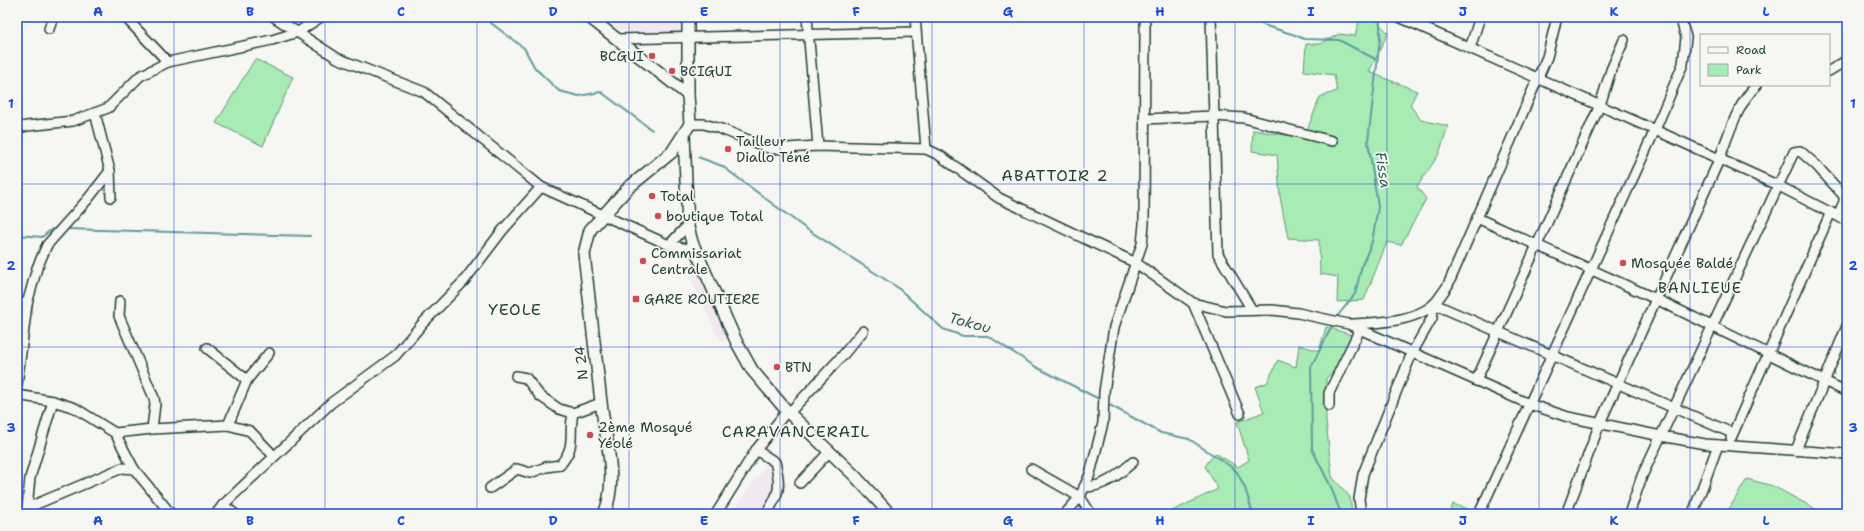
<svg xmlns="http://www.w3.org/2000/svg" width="1864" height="531" font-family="'Shantell Sans',sans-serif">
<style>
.built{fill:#f3e7f0}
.green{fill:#a8ebb5;stroke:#649474}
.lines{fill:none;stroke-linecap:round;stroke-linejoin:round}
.stream{stroke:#609c9f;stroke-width:2}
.minor-casing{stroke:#1f3d34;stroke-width:12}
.major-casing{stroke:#1f3d34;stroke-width:14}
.minor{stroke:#f6f6f2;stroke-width:9}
.major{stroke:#f6f6f2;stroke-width:11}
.grid{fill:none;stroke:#1d4ed8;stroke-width:1;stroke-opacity:0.55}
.poi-dot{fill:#d1495b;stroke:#f6f6f2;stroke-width:1.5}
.labels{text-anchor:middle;stroke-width:3.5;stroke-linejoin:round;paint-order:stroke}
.poi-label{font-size:14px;fill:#1f3d34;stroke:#f6f6f2;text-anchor:start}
.street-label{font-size:14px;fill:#1f3d34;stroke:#f6f6f2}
.water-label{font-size:15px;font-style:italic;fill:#355d58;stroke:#f6f6f2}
.neighbourhood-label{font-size:15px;letter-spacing:1px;fill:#1f3d34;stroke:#f6f6f2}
.quarter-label{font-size:16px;letter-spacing:1px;fill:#1f3d34;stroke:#f6f6f2}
.neatline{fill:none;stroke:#1d4ed8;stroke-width:1.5}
.grid-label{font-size:13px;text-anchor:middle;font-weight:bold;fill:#1d4ed8}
</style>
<rect width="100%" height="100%" fill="#f6f6f2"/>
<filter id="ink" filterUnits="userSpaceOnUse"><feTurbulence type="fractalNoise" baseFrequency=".025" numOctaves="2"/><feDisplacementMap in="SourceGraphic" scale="8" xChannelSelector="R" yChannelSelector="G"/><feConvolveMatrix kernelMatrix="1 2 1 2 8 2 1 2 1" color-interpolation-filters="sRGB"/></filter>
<g filter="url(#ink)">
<g class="built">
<path d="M599,17H679L680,34H650L620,30Z"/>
<path d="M700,269L731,340L723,341L719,338L700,300L690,276Z"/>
<path d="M766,466L788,484L765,514H730Z"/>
</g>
<g class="green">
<path d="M1360,17H1373L1388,33L1369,72L1417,91L1410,105L1421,120L1448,126L1439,154L1417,187L1426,199L1401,245L1387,242L1364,300L1337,302L1338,277L1320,274L1319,240L1288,238L1280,197L1277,155L1252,151L1253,130L1304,138L1320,97L1337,91L1334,75L1304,71L1306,44H1320L1339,34L1355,36Z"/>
<path d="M255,59L293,77L263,146L216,123Z"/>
<path d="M1326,327L1352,335L1334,372L1326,378V421L1332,477L1350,497L1352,514H1166L1218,489L1205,466L1215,453L1238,467L1249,460L1237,422L1264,412L1255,387L1267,383L1278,360L1296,367L1299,345L1319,351Z"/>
<path d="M1747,479L1773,486L1825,514H1726Z"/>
<path d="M1453,504L1476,512V514H1449Z"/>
</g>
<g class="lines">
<g class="stream">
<path d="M483,17L524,48L535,68L559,91L579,96L601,92L652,130"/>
<path d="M1253,17L1263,25L1295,35L1304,39L1339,40L1377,60"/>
<path d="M698,157L722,166L805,228L897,287L943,329L963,336H988L1036,367L1101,400"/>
<path d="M65,229L310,236"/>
<path d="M17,235L42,237L52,229H57"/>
<path d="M1336,318L1355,294L1362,265L1372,242L1378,207L1368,141L1380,39V17"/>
<path d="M1332,326L1311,367L1312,449L1331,487L1341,514"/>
<path d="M1106,403L1161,433L1189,439L1230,466L1237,472L1245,488L1253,514"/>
</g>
<g class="minor-casing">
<g id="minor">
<path d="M125,17L168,62"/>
<path d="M274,17L337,58L424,92L541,187L669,245L696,251"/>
<path d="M807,17L818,146"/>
<path d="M915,17L926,149"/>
<path d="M1211,17L1218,254L1252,310"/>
<path d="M1399,17L1655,130L1777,185L1847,221"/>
<path d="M49,29L53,17"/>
<path d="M617,39L915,32"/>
<path d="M1470,48L1480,17"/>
<path d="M1829,71L1847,60"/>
<path d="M95,113L110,171L111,197"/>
<path d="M1144,119L1214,116L1244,118L1332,141"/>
<path d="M690,124H704L721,129L771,149L818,146L926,149L939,155L999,198L1136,263L1193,303L1226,311L1272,310L1298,313L1348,324L1529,404L1568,417L1661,436L1705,444L1847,454"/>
<path d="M17,128L27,126L73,121L108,108L140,76L168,62L272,40L298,32L321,17"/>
<path d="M1477,218L1656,299L1847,392"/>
<path d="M669,245L688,225"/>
<path d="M120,301L119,316L154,398L155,404L152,429"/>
<path d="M17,302L27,304"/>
<path d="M1193,303L1240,414"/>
<path d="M1351,324C1376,323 1416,322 1435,303C1440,297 1444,291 1448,285L1547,57L1557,17"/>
<path d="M207,348L247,380"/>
<path d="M516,376L526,378L540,396L559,409L573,413"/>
<path d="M1476,381L1600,105L1611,70L1624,40"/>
<path d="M17,385L27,304L37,268L47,245L88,199L110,171"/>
<path d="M17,395L53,401L75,408L115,433L152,429L228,425L250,431L274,456"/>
<path d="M1329,406V393L1360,329"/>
<path d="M789,413L843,355L863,331"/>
<path d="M228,425L247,380L269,353"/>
<path d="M115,433L134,469L171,514"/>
<path d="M1731,438L1831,212"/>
<path d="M756,450L775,462C781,486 780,494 766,514"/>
<path d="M1796,450L1847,326"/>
<path d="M1031,469L1080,497L1091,514"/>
<path d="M800,483L829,452"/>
<path d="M1084,487C1105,487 1118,475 1133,462"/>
<path d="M490,488L517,469L530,473L546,467L560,465C577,445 568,437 573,413L601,403"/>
<path d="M223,505L235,514"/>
<path d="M27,508L30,478L53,401"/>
<path d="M1693,513L1718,445"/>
<path d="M24,514L27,508L122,468L134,469"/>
<path d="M216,514L223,505L331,403L395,356L423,323L464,281L502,231L541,187"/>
<path d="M716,514L756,450L787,411"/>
<path d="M1065,514L1080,497L1090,474L1103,423L1104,392L1114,327L1142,244L1144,224L1145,23"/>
<path d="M1361,514L1359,499L1363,474L1412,353L1432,318L1434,304L1732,433"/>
<path d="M1479,514L1655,130L1683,64L1686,37L1680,17"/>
<path d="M1566,514L1600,423L1719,160C1728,136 1738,102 1757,85"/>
<path d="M1629,514L1642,476L1794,152L1800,151L1816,165L1844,196V202L1838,215"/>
</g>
</g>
<g class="major-casing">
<g id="major">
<path d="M589,17L688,95"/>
<path d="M684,135L688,227L692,242L737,343L752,370L787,411L854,475L890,514"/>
<path d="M604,514C619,480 605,438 601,402C595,353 590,303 584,254L590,230L628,188L672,152L690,124L688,95V17"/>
</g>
</g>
<use href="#minor" class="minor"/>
<use href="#major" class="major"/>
</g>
</g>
<path class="grid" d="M174,17V514M325,17V514M477,17V514M629,17V514M780,17V514M932,17V514M1084,17V514M1235,17V514M1387,17V514M1539,17V514M1690,17V514M17,184H1847M17,347H1847"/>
<g class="poi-dot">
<circle cx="652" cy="56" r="4"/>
<circle cx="672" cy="71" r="4"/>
<circle cx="728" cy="149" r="4"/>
<circle cx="652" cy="196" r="4"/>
<circle cx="658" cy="216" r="4"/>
<circle cx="643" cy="261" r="4"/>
<circle cx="1623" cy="263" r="4"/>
<rect x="632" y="295" width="8" height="8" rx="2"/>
<circle cx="777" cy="367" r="4"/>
<circle cx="590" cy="435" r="4"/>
</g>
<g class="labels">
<g class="poi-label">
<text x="644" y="61" text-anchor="end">BCGUI</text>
<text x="680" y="76">BCIGUI</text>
<text x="736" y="146">Tailleur<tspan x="736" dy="16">Diallo Téné</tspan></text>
<text x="660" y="201">Total</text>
<text x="666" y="221">boutique Total</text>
<text x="651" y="258">Commissariat<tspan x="651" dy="16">Centrale</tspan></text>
<text x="1631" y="268">Mosquée Baldé</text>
<text x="644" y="304">GARE ROUTIERE</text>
<text x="785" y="372">BTN</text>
<text x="598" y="432">2ème Mosqué<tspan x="598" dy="16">Yéolé</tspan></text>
</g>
<g class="street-label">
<text transform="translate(581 363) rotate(-96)" y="5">N 24</text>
</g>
<g class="water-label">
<text transform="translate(1383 170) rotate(81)" y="5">Fissa</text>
<text transform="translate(970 323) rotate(15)" y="5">Tokou</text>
</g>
<g class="neighbourhood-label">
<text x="1700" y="293">BANLIEUE</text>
</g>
<g class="quarter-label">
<text x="1055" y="181">ABATTOIR 2</text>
<text x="515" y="315">YEOLE</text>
<text x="796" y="437">CARAVANCERAIL</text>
</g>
</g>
<rect width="1864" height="531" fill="none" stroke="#f6f6f2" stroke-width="44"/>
<rect x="1700" y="34" width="130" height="52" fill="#f6f6f2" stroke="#a0aca6"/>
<rect x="1708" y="47" width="20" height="6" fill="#f6f6f2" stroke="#a0aca6"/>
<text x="1736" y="54" font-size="12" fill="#1f3d34">Road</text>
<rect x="1708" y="64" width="20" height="12" fill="#a8ebb5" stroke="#a0aca6"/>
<text x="1736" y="74" font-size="12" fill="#1f3d34">Park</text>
<rect x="22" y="22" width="1820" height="487" class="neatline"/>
<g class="grid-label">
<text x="98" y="16">A</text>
<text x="250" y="16">B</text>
<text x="401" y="16">C</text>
<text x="553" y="16">D</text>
<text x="704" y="16">E</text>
<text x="856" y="16">F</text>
<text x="1008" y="16">G</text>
<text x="1160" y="16">H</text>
<text x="1311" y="16">I</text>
<text x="1463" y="16">J</text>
<text x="1614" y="16">K</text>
<text x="1766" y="16">L</text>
<text x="11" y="108">1</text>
<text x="1853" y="108">1</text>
<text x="11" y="270">2</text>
<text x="1853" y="270">2</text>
<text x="11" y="432">3</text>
<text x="1853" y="432">3</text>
<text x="98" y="525">A</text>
<text x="250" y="525">B</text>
<text x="401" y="525">C</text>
<text x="553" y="525">D</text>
<text x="704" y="525">E</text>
<text x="856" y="525">F</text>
<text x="1008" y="525">G</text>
<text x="1160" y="525">H</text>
<text x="1311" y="525">I</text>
<text x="1463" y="525">J</text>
<text x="1614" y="525">K</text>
<text x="1766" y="525">L</text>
</g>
</svg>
